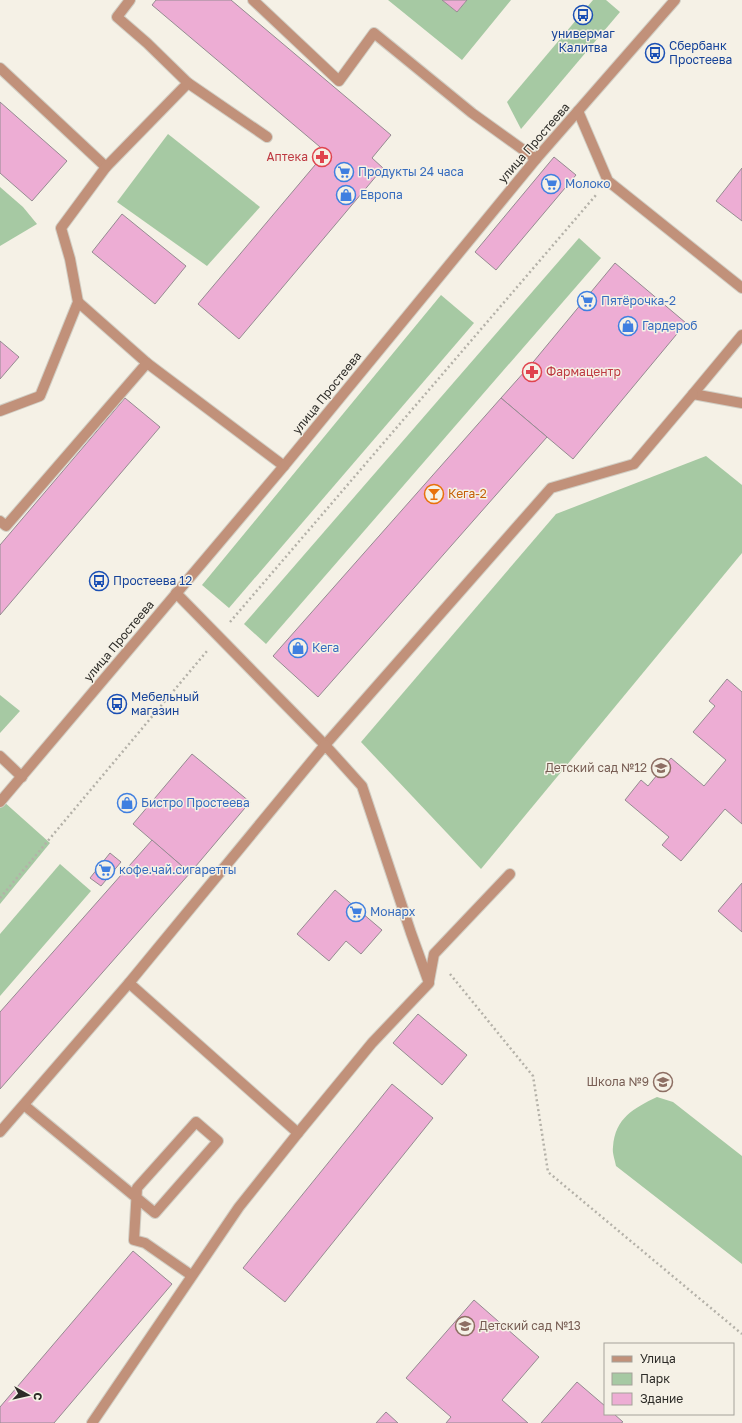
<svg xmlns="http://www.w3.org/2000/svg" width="742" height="1423" font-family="'Golos Text',sans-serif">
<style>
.green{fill:#a6c9a3}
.building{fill:#edadd4;stroke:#958b91}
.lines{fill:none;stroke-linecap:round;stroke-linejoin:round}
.service-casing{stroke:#d1cec4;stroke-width:12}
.tertiary-casing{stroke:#d1cec4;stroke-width:12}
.path{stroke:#b4b1a8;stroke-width:2.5;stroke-dasharray:2 3;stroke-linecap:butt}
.service{stroke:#c1917a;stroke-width:10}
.tertiary{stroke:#c1917a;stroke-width:10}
.labels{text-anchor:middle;stroke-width:3;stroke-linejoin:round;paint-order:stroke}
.transit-label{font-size:12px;fill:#164399;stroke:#f5f1e6;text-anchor:start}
.street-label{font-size:12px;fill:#2d2c28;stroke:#f5f1e6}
.health-label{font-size:12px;fill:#be3a42;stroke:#f5f1e6;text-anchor:end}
.shop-label{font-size:12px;fill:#366cbe;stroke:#f5f1e6;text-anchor:start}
.food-label{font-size:12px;fill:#c56008;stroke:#f5f1e6;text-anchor:start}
.education-label{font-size:12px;fill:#785e54;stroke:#f5f1e6;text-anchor:end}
</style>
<rect width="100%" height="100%" fill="#f5f1e6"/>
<g class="green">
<path d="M388,0H442L457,12L467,0H511L462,60Z"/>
<path d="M593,0H606L620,12L521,129L507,102Z"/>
<path d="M168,134L260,207L207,266L117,202Z"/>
<path d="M0,187L23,207L37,224L0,246Z"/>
<path d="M579,238L601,258L266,644L244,624Z"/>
<path d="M441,295L474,323L229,608L202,585Z"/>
<path d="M706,456L742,485V553L481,869L361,742L556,514Z"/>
<path d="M0,695L20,711L0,733Z"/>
<path d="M3,801L50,843L0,904V805Z"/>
<path d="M60,864L91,891L0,996V934Z"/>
<path d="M657,1097L673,1102L742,1156V1264L616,1166C615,1160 612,1153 613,1147C615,1118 634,1108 657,1097Z"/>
</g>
<g class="building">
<path d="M156,0H231L391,135L372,158L383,168L239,339L198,304L326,152L152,5Z"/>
<path d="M442,0H467L457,12Z"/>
<path d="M0,102L67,161L32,201L0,173Z"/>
<path d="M554,157L576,175L496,270L475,252Z"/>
<path d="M742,168V221L716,201Z"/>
<path d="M122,214L186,266L155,304L92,252Z"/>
<path d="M615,263L686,323L573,459L501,398L534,361Z"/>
<path d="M0,341L19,357L0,379Z"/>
<path d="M125,398L160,427L0,615V545Z"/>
<path d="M501,398L547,437L318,697L273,656Z"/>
<path d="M727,679L742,692V824L725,809L681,861L662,845L669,837L625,800L641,780L648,786L671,758L704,786L726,760L693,732L715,706L709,701Z"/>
<path d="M192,754L250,802L190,873L133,824Z"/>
<path d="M152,840L190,873L0,1089V1012Z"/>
<path d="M110,853L121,862L101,886L90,878Z"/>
<path d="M742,883V932L718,911Z"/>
<path d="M335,890L382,930L361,954L346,941L329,961L297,934Z"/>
<path d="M418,1014L467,1055L442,1085L393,1043Z"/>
<path d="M392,1084L433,1118L285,1302L243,1268Z"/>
<path d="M133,1251L172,1284L54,1423H0V1407Z"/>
<path d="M474,1300L539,1357L502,1400L528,1423H446L451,1417L406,1378Z"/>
<path d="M577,1382L605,1406V1414H614L623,1422L621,1423H541Z"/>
<path d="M386,1412L398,1423H376Z"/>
</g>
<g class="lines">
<g class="service-casing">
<g id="service">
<path d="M253,0L339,81L374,33L472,113L536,159"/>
<path d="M0,68L106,167"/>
<path d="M188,83L267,137"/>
<path d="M578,111L608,181L742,288"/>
<path d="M78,302L147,363L284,466"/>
<path d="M742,335L693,394L742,403"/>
<path d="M0,411L40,396L78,302L70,259L61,228L106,167L188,83L147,43L117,17L130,0"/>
<path d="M0,521L6,526L147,363"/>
<path d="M176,593L325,745L551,488L634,464L693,394"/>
<path d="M0,756L22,777"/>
<path d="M429,981L434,954L510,874"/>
<path d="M129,983L298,1133"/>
<path d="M24,1105C68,1141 111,1177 155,1213L218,1141L196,1122L137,1188L134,1240L145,1243L191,1275"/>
<path d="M0,1132L129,983L325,745L362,786L411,933L429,983L372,1043L298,1133L239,1207L92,1423"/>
</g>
</g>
<g class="tertiary-casing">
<path id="tertiary" d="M0,802L284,466L536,159L675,0"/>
</g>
<g class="path">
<path d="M230,622L596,195"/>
<path d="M0,898L207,651"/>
<path d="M450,974L533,1076L548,1172L742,1334"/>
</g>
<use href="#service" class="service"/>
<use href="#tertiary" class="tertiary"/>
</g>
<defs>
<g id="bus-ring" transform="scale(1)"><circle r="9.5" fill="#f5f1e6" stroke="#1a4fb4" stroke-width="1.5"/><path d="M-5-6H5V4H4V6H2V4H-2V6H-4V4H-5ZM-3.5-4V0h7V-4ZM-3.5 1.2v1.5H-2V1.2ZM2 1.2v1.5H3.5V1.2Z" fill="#1a4fb4"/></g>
<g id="pharmacy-ring" transform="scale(1)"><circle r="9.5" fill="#f5f1e6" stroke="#e0444e" stroke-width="1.5"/><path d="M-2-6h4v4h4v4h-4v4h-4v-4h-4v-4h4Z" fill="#e0444e"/></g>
<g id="supermarket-ring" transform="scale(1)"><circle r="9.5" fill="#f5f1e6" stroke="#3f7fe0" stroke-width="1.5"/><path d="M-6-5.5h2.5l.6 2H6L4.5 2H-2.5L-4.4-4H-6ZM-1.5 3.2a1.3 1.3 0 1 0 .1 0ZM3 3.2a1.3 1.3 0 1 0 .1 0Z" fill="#3f7fe0"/></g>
<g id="shop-ring" transform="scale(1)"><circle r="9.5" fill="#f5f1e6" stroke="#3f7fe0" stroke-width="1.5"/><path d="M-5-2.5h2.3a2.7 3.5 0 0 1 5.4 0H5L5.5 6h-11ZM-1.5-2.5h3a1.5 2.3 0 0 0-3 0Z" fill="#3f7fe0"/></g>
<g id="bar-ring" transform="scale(1)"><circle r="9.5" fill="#f5f1e6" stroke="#e8710a" stroke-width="1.5"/><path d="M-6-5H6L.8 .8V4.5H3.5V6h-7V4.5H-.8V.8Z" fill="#e8710a"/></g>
<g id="school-ring" transform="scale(1)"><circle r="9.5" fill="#f5f1e6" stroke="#8d6e63" stroke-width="1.5"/><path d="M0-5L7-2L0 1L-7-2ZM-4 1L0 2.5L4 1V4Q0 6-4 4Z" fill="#8d6e63"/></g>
</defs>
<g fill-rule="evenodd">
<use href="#bus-ring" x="583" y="15"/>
<use href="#bus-ring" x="655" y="53"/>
<use href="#pharmacy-ring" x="322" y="157"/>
<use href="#supermarket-ring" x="344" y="172"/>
<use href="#supermarket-ring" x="551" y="184"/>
<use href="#shop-ring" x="346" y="195"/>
<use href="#supermarket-ring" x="587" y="301"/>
<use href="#shop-ring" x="628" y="326"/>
<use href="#pharmacy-ring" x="532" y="372"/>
<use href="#bar-ring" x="434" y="494"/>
<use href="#bus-ring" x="99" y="581"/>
<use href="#shop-ring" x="298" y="648"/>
<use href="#bus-ring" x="117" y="704"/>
<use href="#school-ring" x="661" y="768"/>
<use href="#shop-ring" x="127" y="803"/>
<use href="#supermarket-ring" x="105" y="870"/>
<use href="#supermarket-ring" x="356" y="912"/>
<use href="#school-ring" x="663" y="1082"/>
<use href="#school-ring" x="465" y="1326"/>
</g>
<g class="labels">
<g class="transit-label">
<text x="583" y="38" text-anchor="middle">универмаг<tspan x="583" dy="14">Калитва</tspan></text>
<text x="669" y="50">Сбербанк<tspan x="669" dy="14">Простеева</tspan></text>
<text x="113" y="585">Простеева 12</text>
<text x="131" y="701">Мебельный<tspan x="131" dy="14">магазин</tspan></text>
</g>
<g class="street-label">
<text transform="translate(534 143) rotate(-49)" y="4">улица Простеева</text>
<text transform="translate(327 393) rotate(-51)" y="4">улица Простеева</text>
<text transform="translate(119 641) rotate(-50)" y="4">улица Простеева</text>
</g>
<g class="health-label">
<text x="308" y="161">Аптека</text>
<text x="546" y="376" text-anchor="start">Фармацентр</text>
</g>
<g class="shop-label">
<text x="358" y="176">Продукты 24 часа</text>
<text x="565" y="188">Молоко</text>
<text x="360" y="199">Европа</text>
<text x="601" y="305">Пятёрочка-2</text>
<text x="642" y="330">Гардероб</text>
<text x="312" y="652">Кега</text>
<text x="141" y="807">Бистро Простеева</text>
<text x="119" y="874">кофе.чай.сигаретты</text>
<text x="370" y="916">Монарх</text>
</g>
<g class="food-label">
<text x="448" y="498">Кега-2</text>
</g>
<g class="education-label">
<text x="647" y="772">Детский сад №12</text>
<text x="649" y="1086">Школа №9</text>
<text x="479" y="1330" text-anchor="start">Детский сад №13</text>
</g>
</g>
<rect x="604" y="1343" width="130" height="72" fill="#f5f1e6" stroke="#a5a29a"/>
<rect x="612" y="1356" width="20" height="6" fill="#c1917a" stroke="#a5a29a"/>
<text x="640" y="1363" font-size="12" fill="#2d2c28">Улица</text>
<rect x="612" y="1373" width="20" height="12" fill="#a6c9a3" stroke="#a5a29a"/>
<text x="640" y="1383" font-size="12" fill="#2d2c28">Парк</text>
<rect x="612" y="1393" width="20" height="12" fill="#edadd4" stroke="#a5a29a"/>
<text x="640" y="1403" font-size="12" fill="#2d2c28">Здание</text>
<g transform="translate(28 1395) rotate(98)" stroke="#f5f1e6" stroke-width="3" paint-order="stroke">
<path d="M0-3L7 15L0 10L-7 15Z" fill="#2d2c28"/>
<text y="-6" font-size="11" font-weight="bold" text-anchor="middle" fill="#2d2c28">С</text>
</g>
</svg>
